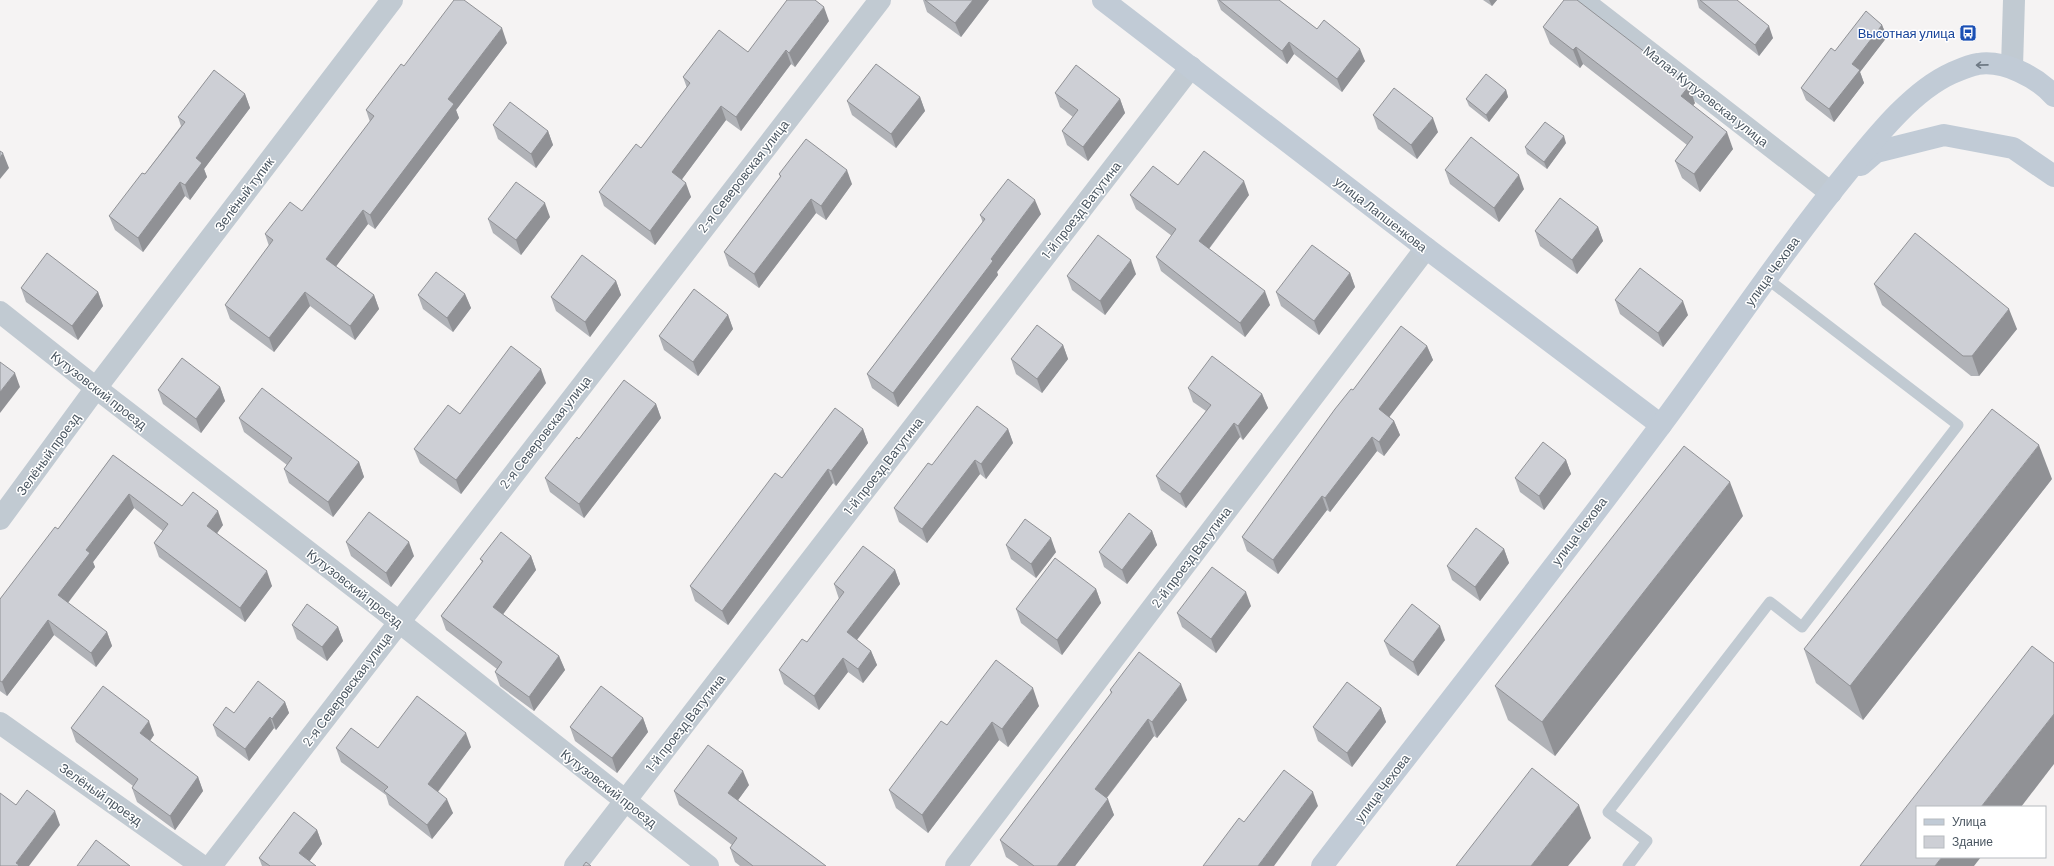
<svg xmlns="http://www.w3.org/2000/svg" width="2054" height="866" font-family="Barlow,sans-serif">
<style>
.lines{fill:none;stroke-linecap:round;stroke-linejoin:round}
.lane{stroke:#c1cad2;stroke-width:11}
.street{stroke:#c1cad2;stroke-width:22}
.secondary{stroke:#c1cbd6;stroke-width:22}
.wall{fill:#b0b2b7}
.shaded-wall{fill:#909195}
.building{fill:#cdcfd5;stroke:#909195}
.oneway{stroke:#6e7984}
.labels{text-anchor:middle;stroke-width:3;stroke-linejoin:round;paint-order:stroke}
.transit-label{font-size:13px;fill:#164399;stroke:#fff;text-anchor:end}
.street-label{font-size:13px;fill:#4a5661;stroke:#fff}
</style>
<rect width="100%" height="100%" fill="#f5f3f3"/>
<g class="lines">
<path class="lane" d="M1628,866L1647,841L1608,812L1770,602L1802,627L1958,425L1766,278"/>
<g class="street">
<path d="M1582,0L1831,193"/>
<path d="M2012,67L2014,0"/>
<path d="M0,312L96,388L398,621L708,866"/>
<path d="M0,519L96,388L392,0"/>
<path d="M0,723L202,866"/>
<path d="M211,866L880,0"/>
<path d="M575,866L1191,67"/>
<path d="M956,866L1426,248"/>
</g>
<g class="secondary">
<path d="M1103,0L1426,248L1661,425"/>
<path d="M1861,165L1876,152L1944,135L2013,148L2054,176"/>
<path d="M1322,866C1435,719 1550,574 1661,425C1724,340 1782,252 1849,170C1876,137 1912,91 1952,73C1959,70 1970,65 1978,64C2004,60 2037,77 2054,96"/>
</g>
</g>
<g class="wall">
<path d="M923,0H989L961,37L927,12Z"/>
<path d="M1217,0H1279L1317,29L1365,61L1342,92L1294,54L1287,64L1221,10Z"/>
<path d="M1483,0H1497L1492,6Z"/>
<path d="M1697,0H1700L1773,38L1759,56L1699,8Z"/>
<path d="M829,21L795,67L791,64L741,131L726,120L682,179L691,197L655,245L604,206L599,192L641,148L687,88L683,77L748,52Z"/>
<path d="M1882,25L1887,37L1860,72L1864,83L1834,122L1806,100L1801,88L1835,51Z"/>
<path d="M1543,27L1695,103L1693,105L1733,149L1700,192L1682,178L1675,161L1687,145L1583,64L1580,68L1550,44Z"/>
<path d="M507,43L456,110L459,118L375,229L368,224L336,266L374,295L379,309L355,340L310,306L274,352L230,319L225,305L269,246L265,234L302,211L370,122L366,110L404,66Z"/>
<path d="M1506,90L1508,97L1489,122L1469,106L1466,99Z"/>
<path d="M1055,93L1120,99L1125,113L1088,161L1067,145L1062,131L1073,117L1060,107Z"/>
<path d="M245,94L250,108L204,169L207,177L190,200L185,196L143,252L115,230L109,216L145,174L181,126L178,117Z"/>
<path d="M920,97L925,111L896,148L852,115L847,101Z"/>
<path d="M1373,115L1438,132L1417,159L1378,129Z"/>
<path d="M493,125L548,131L553,145L536,168L498,139Z"/>
<path d="M1566,143L1547,169L1527,154L1525,147Z"/>
<path d="M1445,170L1524,189L1499,222L1450,184Z"/>
<path d="M779,174L852,184L826,220L816,213L759,288L729,266L724,252L780,177Z"/>
<path d="M1178,185L1249,195L1209,249L1270,305L1245,337L1161,271L1156,257L1172,236L1136,209L1130,195Z"/>
<path d="M1041,214L997,272L998,275L898,407L872,388L867,374L983,223L980,215Z"/>
<path d="M550,217L521,255L493,233L488,219Z"/>
<path d="M1598,227L1603,241L1577,274L1540,246L1535,231Z"/>
<path d="M1350,273L1355,287L1319,335L1281,306L1276,292Z"/>
<path d="M1136,274L1105,315L1072,290L1067,276Z"/>
<path d="M616,281L621,295L590,337L556,311L551,297Z"/>
<path d="M1874,284L2017,329L1979,376H1971L1882,305Z"/>
<path d="M21,288L98,292L103,306L78,340L26,302Z"/>
<path d="M465,294L471,308L453,332L423,309L418,295Z"/>
<path d="M1615,300L1688,315L1663,347L1620,314Z"/>
<path d="M728,315L733,329L698,376L664,350L659,336Z"/>
<path d="M1063,345L1068,359L1042,393L1016,374L1011,359Z"/>
<path d="M1427,346L1433,360L1389,417L1394,421L1400,435L1384,456L1377,451L1330,512L1327,510L1278,574L1247,551L1242,537L1353,390Z"/>
<path d="M546,383L461,494L420,463L414,449L460,414Z"/>
<path d="M220,387L225,401L201,433L163,404L158,390Z"/>
<path d="M1188,388L1262,394L1268,408L1243,440L1240,437L1186,508L1161,490L1156,476L1206,411L1193,402Z"/>
<path d="M656,404L661,418L584,518L550,492L545,478L579,439Z"/>
<path d="M239,418L359,462L364,477L333,517L289,483L284,469L287,465L244,432Z"/>
<path d="M863,429L868,443L836,486L833,483L728,625L695,601L690,586L782,478Z"/>
<path d="M1008,429L1013,443L986,479L980,474L927,543L899,522L894,508L932,465Z"/>
<path d="M113,455L182,506L223,525L217,533L272,586L245,622L159,557L154,543L163,531L134,508L93,562L95,567L68,603L107,632L112,646L96,667L54,635L7,696L0,691V599L58,529Z"/>
<path d="M1566,460L1571,474L1544,510L1520,492L1515,478Z"/>
<path d="M2052,479L1863,720L1816,683L1804,649Z"/>
<path d="M1743,516L1555,756L1508,720L1495,686Z"/>
<path d="M1152,531L1157,545L1127,584L1104,567L1099,552Z"/>
<path d="M346,542L414,556L391,587L351,556Z"/>
<path d="M1006,545L1056,552L1036,578L1011,559Z"/>
<path d="M1504,549L1509,563L1480,601L1452,580L1447,566Z"/>
<path d="M531,556L536,570L503,614L559,656L565,670L534,711L500,686L495,672L497,669L446,630L441,616L482,562L480,559Z"/>
<path d="M895,570L900,584L857,640L871,651L877,665L863,683L848,672L819,710L784,684L779,670L807,642L839,599L834,584Z"/>
<path d="M1096,589L1101,603L1062,655L1021,623L1016,609Z"/>
<path d="M1251,606L1216,653L1182,627L1177,613Z"/>
<path d="M292,625L338,627L343,641L327,661L297,639Z"/>
<path d="M1445,640L1418,676L1390,655L1384,641Z"/>
<path d="M1110,690L1187,700L1157,738L1154,736L1107,798L1114,815L1075,866H1019L1006,857L1000,840L1111,694Z"/>
<path d="M285,702L289,713L276,730L274,728L249,761L217,736L213,725L234,713Z"/>
<path d="M1039,706L1008,747L999,740L928,833L896,808L889,790L947,725Z"/>
<path d="M1381,708L1386,722L1352,767L1318,741L1313,727Z"/>
<path d="M643,718L648,732L617,773L575,741L570,727Z"/>
<path d="M71,728L154,735L150,741L198,777L203,791L175,830L137,802L132,788L133,786L76,742Z"/>
<path d="M471,747L438,792L453,813L432,839L389,805L386,795L341,762L336,748H378Z"/>
<path d="M749,785L738,800L826,866H740L735,862L730,848L732,845L679,805L674,791Z"/>
<path d="M317,830L322,844L309,861L316,866H262L259,858Z"/>
</g>
<g class="shaded-wall">
<path d="M973,0H989L961,37L955,23Z"/>
<path d="M1489,0H1497L1492,6Z"/>
<path d="M824,7L829,21L795,67L789,53Z"/>
<path d="M1882,25L1887,37L1860,72L1864,83L1834,122L1829,109L1852,64Z"/>
<path d="M1769,26L1773,38L1759,56L1755,45Z"/>
<path d="M502,28L507,43L456,110L459,118L375,229L370,215L448,99Z"/>
<path d="M1289,42L1294,54L1287,64L1282,51Z"/>
<path d="M1576,47L1583,64L1580,68L1573,50Z"/>
<path d="M1360,49L1365,61L1342,92L1337,79Z"/>
<path d="M786,50L791,64L741,131L736,117Z"/>
<path d="M1689,86L1695,103L1687,113L1681,96Z"/>
<path d="M1506,90L1508,97L1489,122L1486,115Z"/>
<path d="M245,94L250,108L204,169L207,177L190,200L185,185L196,158Z"/>
<path d="M920,97L925,111L896,148L891,134Z"/>
<path d="M1120,99L1125,113L1088,161L1083,147Z"/>
<path d="M721,106L726,120L677,186L672,172Z"/>
<path d="M1433,118L1438,132L1417,159L1411,145Z"/>
<path d="M548,131L553,145L536,168L531,154Z"/>
<path d="M1727,132L1733,149L1700,192L1694,174Z"/>
<path d="M1564,136L1566,143L1547,169L1544,162Z"/>
<path d="M3,153L9,168L0,179V158Z"/>
<path d="M847,170L852,184L826,220L821,206Z"/>
<path d="M1519,175L1524,189L1499,222L1494,208Z"/>
<path d="M1244,181L1249,195L1204,255L1199,241Z"/>
<path d="M180,182L185,196L143,252L138,238Z"/>
<path d="M686,183L691,197L655,245L650,231Z"/>
<path d="M811,199L816,213L759,288L754,274Z"/>
<path d="M1035,200L1041,214L997,272L998,275L898,407L893,393L991,259Z"/>
<path d="M545,203L550,217L521,255L516,240Z"/>
<path d="M363,210L368,224L331,273L326,259Z"/>
<path d="M1598,227L1603,241L1577,274L1572,260Z"/>
<path d="M1131,260L1136,274L1105,315L1100,301Z"/>
<path d="M1350,273L1355,287L1319,335L1314,321Z"/>
<path d="M616,281L621,295L590,337L585,322Z"/>
<path d="M1265,291L1270,305L1245,337L1240,323Z"/>
<path d="M98,292L103,306L78,340L72,326Z"/>
<path d="M305,292L310,306L274,352L269,338Z"/>
<path d="M465,294L471,308L453,332L447,318Z"/>
<path d="M374,295L379,309L355,340L350,326Z"/>
<path d="M1683,301L1688,315L1663,347L1658,333Z"/>
<path d="M2009,309L2017,329L1979,376L1972,356Z"/>
<path d="M728,315L733,329L698,376L693,362Z"/>
<path d="M1063,345L1068,359L1042,393L1037,379Z"/>
<path d="M1427,346L1433,360L1384,424L1379,409Z"/>
<path d="M541,369L546,383L461,494L456,480Z"/>
<path d="M15,373L20,387L0,413V392Z"/>
<path d="M220,387L225,401L201,433L196,419Z"/>
<path d="M1262,394L1268,408L1243,440L1238,426Z"/>
<path d="M656,404L661,418L584,518L579,504Z"/>
<path d="M1394,421L1400,435L1384,456L1379,442Z"/>
<path d="M1234,423L1240,437L1186,508L1180,494Z"/>
<path d="M863,429L868,443L836,486L831,471Z"/>
<path d="M1008,429L1013,443L986,479L981,464Z"/>
<path d="M1372,437L1377,451L1330,512L1325,498Z"/>
<path d="M2039,445L2052,479L1863,720L1850,686Z"/>
<path d="M975,460L980,474L927,543L922,529Z"/>
<path d="M1566,460L1571,474L1544,510L1539,496Z"/>
<path d="M359,462L364,477L333,517L328,502Z"/>
<path d="M828,469L833,483L728,625L722,611Z"/>
<path d="M1730,482L1743,516L1555,756L1542,722Z"/>
<path d="M129,494L134,508L93,562L95,567L63,609L58,595L86,550Z"/>
<path d="M1322,496L1327,510L1278,574L1273,560Z"/>
<path d="M218,511L223,525L212,540L207,526Z"/>
<path d="M1152,531L1157,545L1127,584L1122,570Z"/>
<path d="M1051,538L1056,552L1036,578L1031,564Z"/>
<path d="M409,542L414,556L391,587L386,573Z"/>
<path d="M1504,549L1509,563L1480,601L1475,587Z"/>
<path d="M531,556L536,570L498,621L493,607Z"/>
<path d="M895,570L900,584L852,646L847,632Z"/>
<path d="M267,571L272,586L245,622L240,608Z"/>
<path d="M1096,589L1101,603L1062,655L1057,640Z"/>
<path d="M1246,592L1251,606L1216,653L1211,639Z"/>
<path d="M48,620L54,635L7,696L2,682Z"/>
<path d="M1440,626L1445,640L1418,676L1413,662Z"/>
<path d="M338,627L343,641L327,661L322,647Z"/>
<path d="M107,632L112,646L96,667L91,653Z"/>
<path d="M871,651L877,665L863,683L858,669Z"/>
<path d="M559,656L565,670L534,711L529,697Z"/>
<path d="M843,658L848,672L819,710L814,696Z"/>
<path d="M1181,684L1187,700L1157,738L1152,722Z"/>
<path d="M1033,688L1039,706L1008,747L1002,729Z"/>
<path d="M285,702L289,713L276,730L272,719Z"/>
<path d="M1381,708L1386,722L1352,767L1347,753Z"/>
<path d="M2054,714V764L2021,807H1981Z"/>
<path d="M270,717L274,728L249,761L245,749Z"/>
<path d="M643,718L648,732L617,773L612,758Z"/>
<path d="M1148,719L1154,736L1101,805L1095,789Z"/>
<path d="M149,721L154,735L145,747L140,733Z"/>
<path d="M992,722L999,740L928,833L922,815Z"/>
<path d="M466,733L471,747L433,798L428,784Z"/>
<path d="M743,771L749,785L733,807L728,793Z"/>
<path d="M198,777L203,791L175,830L170,816Z"/>
<path d="M1313,792L1318,806L1274,866H1258Z"/>
<path d="M447,799L453,813L432,839L427,825Z"/>
<path d="M1108,799L1114,815L1075,866H1057Z"/>
<path d="M1579,805L1591,838L1568,866H1531Z"/>
<path d="M55,811L60,825L29,866H17L16,863Z"/>
<path d="M317,830L322,844L306,866L299,853Z"/>
<path d="M1942,857H1981L1974,866H1935Z"/>
</g>
<g class="building">
<path d="M454,0H464L502,28L448,99L454,104L370,215L363,210L326,259L374,295L350,326L305,292L269,338L225,305L273,240L265,234L290,202L302,211L374,116L366,110L401,64L404,66Z"/>
<path d="M787,0H815L824,7L789,53L786,50L736,117L721,106L672,172L686,183L650,231L599,192L636,144L641,148L690,83L683,77L719,30L748,52Z"/>
<path d="M925,0H973L955,23Z"/>
<path d="M1219,0H1279L1317,29L1324,20L1360,49L1337,79L1289,42L1282,51Z"/>
<path d="M1564,0H1577L1689,86L1681,96L1727,132L1694,174L1675,161L1693,137L1576,47L1573,50L1543,27Z"/>
<path d="M1700,0H1737L1769,26L1755,45Z"/>
<path d="M1866,11L1882,25L1852,64L1860,70L1829,109L1801,88L1831,48L1835,51Z"/>
<path d="M876,64L920,97L891,134L847,101Z"/>
<path d="M1076,65L1120,99L1083,147L1062,131L1078,110L1055,93Z"/>
<path d="M214,70L245,94L196,158L202,163L185,185L180,182L138,238L109,216L142,173L145,174L185,122L178,117Z"/>
<path d="M1486,74L1506,90L1486,115L1466,99Z"/>
<path d="M1394,88L1433,118L1411,145L1373,115Z"/>
<path d="M510,102L548,131L531,154L493,125Z"/>
<path d="M1545,122L1564,136L1544,162L1525,147Z"/>
<path d="M1471,137L1519,175L1494,208L1445,170Z"/>
<path d="M806,139L847,170L821,206L811,199L754,274L724,252L781,176L779,174Z"/>
<path d="M0,151L3,153L0,158Z"/>
<path d="M1204,151L1244,181L1199,241L1265,291L1240,323L1156,257L1176,229L1130,195L1153,166L1178,185Z"/>
<path d="M1008,179L1035,200L991,259L993,261L893,393L867,374L985,219L980,215Z"/>
<path d="M516,182L545,203L516,240L488,219Z"/>
<path d="M1560,198L1598,227L1572,260L1535,231Z"/>
<path d="M1915,233L2009,309L1972,356H1963L1874,284Z"/>
<path d="M1098,235L1131,260L1100,301L1067,276Z"/>
<path d="M1312,245L1350,273L1314,321L1276,292Z"/>
<path d="M47,253L98,292L72,326L21,288Z"/>
<path d="M582,255L616,281L585,322L551,297Z"/>
<path d="M1640,268L1683,301L1658,333L1615,300Z"/>
<path d="M436,272L465,294L447,318L418,295Z"/>
<path d="M694,289L728,315L693,362L659,336Z"/>
<path d="M1037,325L1063,345L1037,379L1011,359Z"/>
<path d="M1401,326L1427,346L1379,409L1394,421L1379,442L1372,437L1325,498L1322,496L1273,560L1242,537L1335,409L1351,389L1353,390Z"/>
<path d="M511,346L541,369L456,480L414,449L448,405L460,414Z"/>
<path d="M1212,356L1262,394L1238,426L1234,423L1180,494L1156,476L1211,405L1188,388Z"/>
<path d="M182,358L220,387L196,419L158,390Z"/>
<path d="M0,362L15,373L0,392Z"/>
<path d="M624,380L656,404L579,504L545,478L577,437L579,439Z"/>
<path d="M262,388L359,462L328,502L284,469L292,458L239,418Z"/>
<path d="M977,406L1008,429L981,464L975,460L922,529L894,508L928,463L932,465Z"/>
<path d="M835,408L863,429L831,471L828,469L722,611L690,586L775,473L782,478Z"/>
<path d="M1992,409L2039,445L1850,686L1804,649Z"/>
<path d="M1543,442L1566,460L1539,496L1515,478Z"/>
<path d="M1684,446L1730,482L1542,722L1495,686Z"/>
<path d="M113,455L182,506L193,492L218,511L207,526L267,571L240,608L154,543L168,524L129,494L86,550L90,553L58,595L107,632L91,653L48,620L2,682L0,681V599L55,527L58,529Z"/>
<path d="M369,512L409,542L386,573L346,542Z"/>
<path d="M1129,513L1152,531L1122,570L1099,552Z"/>
<path d="M1025,519L1051,538L1031,564L1006,545Z"/>
<path d="M1476,528L1504,549L1475,587L1447,566Z"/>
<path d="M501,532L531,556L493,607L559,656L529,697L495,672L502,662L441,616L483,561L480,559Z"/>
<path d="M863,546L895,570L847,632L871,651L858,669L843,658L814,696L779,670L802,639L807,642L844,592L834,584Z"/>
<path d="M1055,558L1096,589L1057,640L1016,609Z"/>
<path d="M1212,567L1246,592L1211,639L1177,613Z"/>
<path d="M307,604L338,627L322,647L292,625Z"/>
<path d="M1412,604L1440,626L1413,662L1384,641Z"/>
<path d="M2032,646L2054,663V714L1981,807H1917V857H1942L1935,866H1860Z"/>
<path d="M1139,652L1181,684L1152,722L1148,719L1095,789L1108,799L1057,866H1034L1000,840L1112,692L1110,690Z"/>
<path d="M996,660L1033,688L1002,729L992,722L922,815L889,790L941,721L947,725Z"/>
<path d="M258,681L285,702L272,719L270,717L245,749L213,725L226,707L234,713Z"/>
<path d="M1347,682L1381,708L1347,753L1313,727Z"/>
<path d="M103,686L149,721L140,733L198,777L170,816L132,788L138,779L71,728Z"/>
<path d="M601,686L643,718L612,758L570,727Z"/>
<path d="M417,696L466,733L428,784L447,799L427,825L384,791L388,787L336,748L351,728L378,748Z"/>
<path d="M708,745L743,771L728,793L826,866H753L730,848L737,838L674,791Z"/>
<path d="M1532,768L1579,805L1531,866H1456Z"/>
<path d="M1284,770L1313,792L1258,866H1203L1239,818L1244,822Z"/>
<path d="M27,790L55,811L16,863L19,865L18,866H0V793L16,805Z"/>
<path d="M294,812L317,830L299,853L316,866H270L259,858Z"/>
<path d="M96,840L130,866H77Z"/>
<path d="M586,862L591,866H583Z"/>
</g>
<defs><path id="oneway-shaft" d="M-6 0H5M1.5-3L5.5 0L1.5 3" fill="none" stroke-width="1.6" stroke-linecap="round" stroke-linejoin="round"/></defs>
<use class="oneway" href="#oneway-shaft" transform="translate(1982 65) rotate(179)"/>
<defs>
<g id="bus-square" transform="scale(0.9)"><rect x="-9" y="-9" width="18" height="18" rx="4" fill="#1a4fb4" stroke="#fff"/><path d="M-5-6H5V4H4V6H2V4H-2V6H-4V4H-5ZM-3.5-4V0h7V-4ZM-3.5 1.2v1.5H-2V1.2ZM2 1.2v1.5H3.5V1.2Z" fill="#fff"/></g>
</defs>
<g fill-rule="evenodd">
<use href="#bus-square" x="1968" y="33"/>
</g>
<g class="labels">
<g class="transit-label">
<text x="1955" y="38">Высотная улица</text>
</g>
<g class="street-label">
<text transform="translate(1706 96) rotate(38)" y="5">Малая Кутузовская улица</text>
<text transform="translate(743 176) rotate(-52)" y="5">2-я Северовская улица</text>
<text transform="translate(244 194) rotate(-53)" y="5">Зелёный тупик</text>
<text transform="translate(1081 210) rotate(-52)" y="5">1-й проезд Ватутина</text>
<text transform="translate(1381 214) rotate(38)" y="5">улица Лапшенкова</text>
<text transform="translate(1772 271) rotate(-54)" y="5">улица Чехова</text>
<text transform="translate(99 390) rotate(38)" y="5">Кутузовский проезд</text>
<text transform="translate(545 432) rotate(-52)" y="5">2-я Северовская улица</text>
<text transform="translate(48 454) rotate(-54)" y="5">Зелёный проезд</text>
<text transform="translate(883 466) rotate(-52)" y="5">1-й проезд Ватутина</text>
<text transform="translate(1579 531) rotate(-53)" y="5">улица Чехова</text>
<text transform="translate(1191 557) rotate(-53)" y="5">2-й проезд Ватутина</text>
<text transform="translate(355 588) rotate(38)" y="5">Кутузовский проезд</text>
<text transform="translate(347 689) rotate(-53)" y="5">2-я Северовская улица</text>
<text transform="translate(685 723) rotate(-52)" y="5">1-й проезд Ватутина</text>
<text transform="translate(609 788) rotate(38)" y="5">Кутузовский проезд</text>
<text transform="translate(1382 788) rotate(-53)" y="5">улица Чехова</text>
<text transform="translate(101 794) rotate(35)" y="5">Зелёный проезд</text>
</g>
</g>
<rect x="1916" y="806" width="130" height="52" fill="#ffffff" stroke="#b7bbc0"/>
<rect x="1924" y="819" width="20" height="6" fill="#c1cbd6" stroke="#b7bbc0"/>
<text x="1952" y="826" font-size="12" fill="#4a5661">Улица</text>
<rect x="1924" y="836" width="20" height="12" fill="#cdcfd5" stroke="#b7bbc0"/>
<text x="1952" y="846" font-size="12" fill="#4a5661">Здание</text>
</svg>
